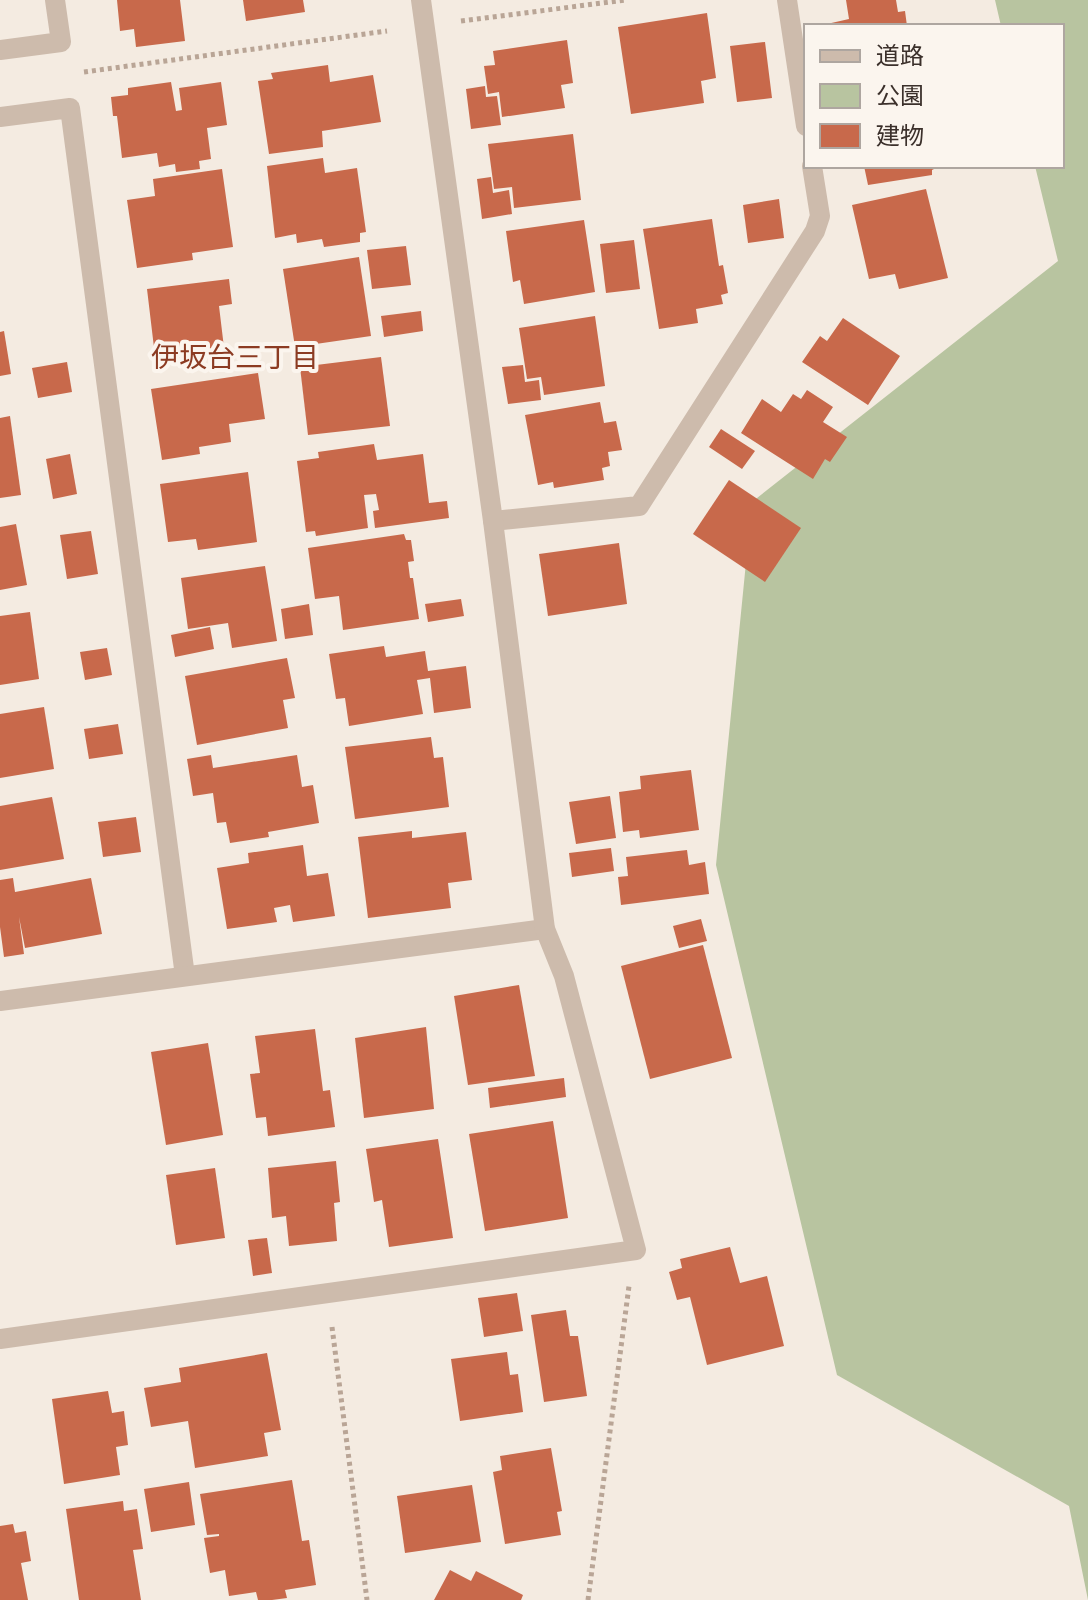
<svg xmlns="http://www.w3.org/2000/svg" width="1088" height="1600" font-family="Raleway,'Noto Sans JP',sans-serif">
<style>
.green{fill:#b8c4a0}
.building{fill:#c8694b}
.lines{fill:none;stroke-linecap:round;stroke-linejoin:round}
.path{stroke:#b9a596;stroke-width:5;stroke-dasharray:4 4;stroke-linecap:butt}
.minor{stroke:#cdbbac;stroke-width:20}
.labels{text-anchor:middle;stroke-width:8;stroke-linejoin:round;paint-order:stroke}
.neighbourhood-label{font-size:28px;fill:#8c3b22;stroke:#fbf5ee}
</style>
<rect width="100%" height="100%" fill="#f4ebe1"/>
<path class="green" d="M995,0H1088V1600L1069,1506L837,1375L716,865L752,502L1058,261L1035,166H1062V26H1001Z"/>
<g class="building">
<path d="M117,0H180L185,41L136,47L134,29L120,31Z"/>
<path d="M243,0H303L305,12L246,21Z"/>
<path d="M846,0H896L898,12L905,11L907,26H818L849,19Z"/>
<path d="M707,13L716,78L701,81L704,103L631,114L618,27Z"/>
<path d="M567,40L573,83L561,85L565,108L502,117L499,92L488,94L484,66L495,65L493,51Z"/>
<path d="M765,42L772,98L737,102L730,46Z"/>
<path d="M328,65L330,82L373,75L381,122L322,131L323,147L269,154L258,81L273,79L271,73Z"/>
<path d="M171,82L176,111L182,110L179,88L221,82L227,125L207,128L211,159L199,161L200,169L176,172L175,164L159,167L157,153L122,158L117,116H113L111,97L128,95V88Z"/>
<path d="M485,86L486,97L497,96L501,125L471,129L466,89Z"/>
<path d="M573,134L581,200L514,208L512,187L494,189L488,144Z"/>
<path d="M323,158L325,173L357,168L366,232L360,233V242L324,247L322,239L297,243L296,234L275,238L267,166Z"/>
<path d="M864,166H940L932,170V175L868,185Z"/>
<path d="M222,169L233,247L192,253L193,260L137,268L127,200L155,196L153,179Z"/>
<path d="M491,177L493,193L509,190L512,214L482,219L477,179Z"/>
<path d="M926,189L948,278L899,289L895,274L869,279L852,205Z"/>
<path d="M779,199L784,238L748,243L743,205Z"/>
<path d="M712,219L719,266L723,265L728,293L721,295L723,304L696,309L698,323L659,329L643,229Z"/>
<path d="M584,220L595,292L524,304L520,280L513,282L506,231Z"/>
<path d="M634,240L640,289L606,293L600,244Z"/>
<path d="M406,246L411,285L372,289L367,250Z"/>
<path d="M359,257L371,336L295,347L283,269Z"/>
<path d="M229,279L232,304L219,306L225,356L174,362V353L155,356L147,289Z"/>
<path d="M421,311L423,331L384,337L381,316Z"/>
<path d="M595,316L605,386L544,395L541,377L527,379L519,328Z"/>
<path d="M843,318L900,356L868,405L802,362L820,336L827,341Z"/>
<path d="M4,331L11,374L0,376V332Z"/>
<path d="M381,357L390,426L308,435L300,367Z"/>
<path d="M67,362L72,392L38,398L32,368Z"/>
<path d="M523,365L525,382L539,380L541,400L508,404L502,367Z"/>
<path d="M258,373L265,419L229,424L231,442L199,447L200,454L162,460L151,389Z"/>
<path d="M807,390L833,407L823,422L847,437L830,462L825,459L813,479L741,433L762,399L781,412L793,394L801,399Z"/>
<path d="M600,402L604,423L616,421L622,450L608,452L610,466L602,468L604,480L554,488L553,482L538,485L525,415Z"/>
<path d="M10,416L21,495L0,498V418Z"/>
<path d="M721,429L755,451L742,469L709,447Z"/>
<path d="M374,444L377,460L423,454L429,503L447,501L449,518L375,528L373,511L379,510L376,494L364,495L368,528L316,536L315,531L306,532L297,461L319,458L318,452Z"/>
<path d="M70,454L77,494L53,499L46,459Z"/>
<path d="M248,472L257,542L198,550L196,539L168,542L160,484Z"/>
<path d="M729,480L801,528L765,582L693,534Z"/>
<path d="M16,524L27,585L0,590V527Z"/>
<path d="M91,531L98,574L67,579L60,535Z"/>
<path d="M404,534L406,540H411L414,561L408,562L410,578H413L419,619L343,630L339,596L315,599L308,548Z"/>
<path d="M619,543L627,604L548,616L539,554Z"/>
<path d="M265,566L277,641L232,648L228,623L188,629L181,578Z"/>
<path d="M461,599L464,616L428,622L425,604Z"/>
<path d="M309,604L313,635L285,639L281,609Z"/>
<path d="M30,612L39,679L0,685V616Z"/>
<path d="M210,627L214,649L175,657L171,635Z"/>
<path d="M384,646L386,657L425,651L428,671L466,666L471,708L434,713L430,678L417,680L423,714L349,726L345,698L336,699L329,654Z"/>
<path d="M107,648L112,675L85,680L80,652Z"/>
<path d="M287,658L295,698L283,700L288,728L197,745L185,676Z"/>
<path d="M44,707L54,769L0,778V714Z"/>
<path d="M118,724L123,754L89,759L84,729Z"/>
<path d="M431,737L434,758L443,757L449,807L355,819L345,747Z"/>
<path d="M211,755L213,768L297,755L302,787L313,785L319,823L268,832L269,837L230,843L226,822L217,823L213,793L193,796L187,759Z"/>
<path d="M691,770L699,830L640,838L639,830L623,832L619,792L641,789L640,776Z"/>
<path d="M610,796L616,838L576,844L569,802Z"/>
<path d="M52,797L64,859L0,870V806Z"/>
<path d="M136,817L141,852L103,857L98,822Z"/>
<path d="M412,831V838L466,832L472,880L448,883L451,908L368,918L358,837Z"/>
<path d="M303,845L307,876L328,873L335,916L293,922L290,905L274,908L277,922L227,929L217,868L249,863L248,853Z"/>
<path d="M611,848L614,871L572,877L569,853Z"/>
<path d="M687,850L689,865L705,862L709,894L621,905L618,877L628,876L626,857Z"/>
<path d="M13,878L15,892L91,878L102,934L25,948L19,917L24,954L4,957L0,927V880Z"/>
<path d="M701,919L707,941L679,948L673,926Z"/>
<path d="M703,945L732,1058L650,1079L621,966Z"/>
<path d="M519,985L535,1076L468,1085L454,996Z"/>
<path d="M426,1027L434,1109L364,1118L355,1038Z"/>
<path d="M315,1029L323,1091L330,1090L335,1127L268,1136L266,1117L256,1118L250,1074L260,1073L255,1036Z"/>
<path d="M208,1043L223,1135L166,1145L151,1052Z"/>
<path d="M564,1078L566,1097L490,1108L488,1088Z"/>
<path d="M553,1121L568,1218L485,1231L469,1134Z"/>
<path d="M438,1139L453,1238L389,1247L382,1200L374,1202L366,1149Z"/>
<path d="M336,1161L340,1202L334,1203L337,1241L289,1246L286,1216L272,1218L268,1168Z"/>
<path d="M215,1168L225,1238L176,1245L166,1175Z"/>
<path d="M267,1238L272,1273L253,1276L248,1240Z"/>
<path d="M730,1247L740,1283L767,1276L784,1346L707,1365L690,1297L677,1300L669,1272L682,1268L680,1259Z"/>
<path d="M517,1293L523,1331L484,1337L478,1298Z"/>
<path d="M566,1310L570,1336H578L587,1396L544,1402L531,1315Z"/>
<path d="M507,1352L510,1375L518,1374L523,1412L460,1421L451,1359Z"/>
<path d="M267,1353L281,1430L264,1433L268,1456L195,1468L188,1421L151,1427L144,1388L181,1382L179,1368Z"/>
<path d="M108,1391L112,1413L124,1411L128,1445L116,1447L120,1475L64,1484L52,1399Z"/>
<path d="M551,1448L562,1511L557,1512L561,1535L505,1544L493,1472L502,1470L500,1456Z"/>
<path d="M292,1480L302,1541L309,1540L316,1585L285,1590L287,1598L272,1600H258L256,1592L229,1596L225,1570L210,1573L204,1538L219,1536V1534L207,1535L200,1494Z"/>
<path d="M189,1482L195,1525L151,1532L144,1489Z"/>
<path d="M472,1485L481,1542L405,1553L397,1496Z"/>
<path d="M123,1501L124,1511L137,1509L143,1549L133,1550L141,1600H79L66,1509Z"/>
<path d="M13,1524L15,1533L26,1531L31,1561L21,1563L28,1600H0V1526Z"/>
<path d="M450,1570L471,1581L476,1571L523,1595L521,1600H434Z"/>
</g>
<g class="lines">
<g class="path">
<path d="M461,21L626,0"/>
<path d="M84,72L387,31"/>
<path d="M332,1327L367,1600"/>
<path d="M588,1600L629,1286"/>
</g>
<g class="minor">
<path d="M787,0L806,126"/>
<path d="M0,50L61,42L55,0"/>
<path d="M0,117L70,108L185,976"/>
<path d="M493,521L639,506L815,231L820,216L812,166"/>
<path d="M0,1001L545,929"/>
<path d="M0,1339L636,1250L564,976L545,929L493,521L421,0"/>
</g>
</g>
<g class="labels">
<g class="neighbourhood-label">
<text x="235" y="367">伊坂台三丁目</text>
</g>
</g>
<rect x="804" y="24" width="260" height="144" fill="#fbf5ee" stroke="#aea6a0" stroke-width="2"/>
<rect x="820" y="50" width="40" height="12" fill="#cdbbac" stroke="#aea6a0" stroke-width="2"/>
<text x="876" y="64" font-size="24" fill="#3b302b">道路</text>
<rect x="820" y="84" width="40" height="24" fill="#b8c4a0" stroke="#aea6a0" stroke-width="2"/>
<text x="876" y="104" font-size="24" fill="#3b302b">公園</text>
<rect x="820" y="124" width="40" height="24" fill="#c8694b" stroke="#aea6a0" stroke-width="2"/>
<text x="876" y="144" font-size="24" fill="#3b302b">建物</text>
</svg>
